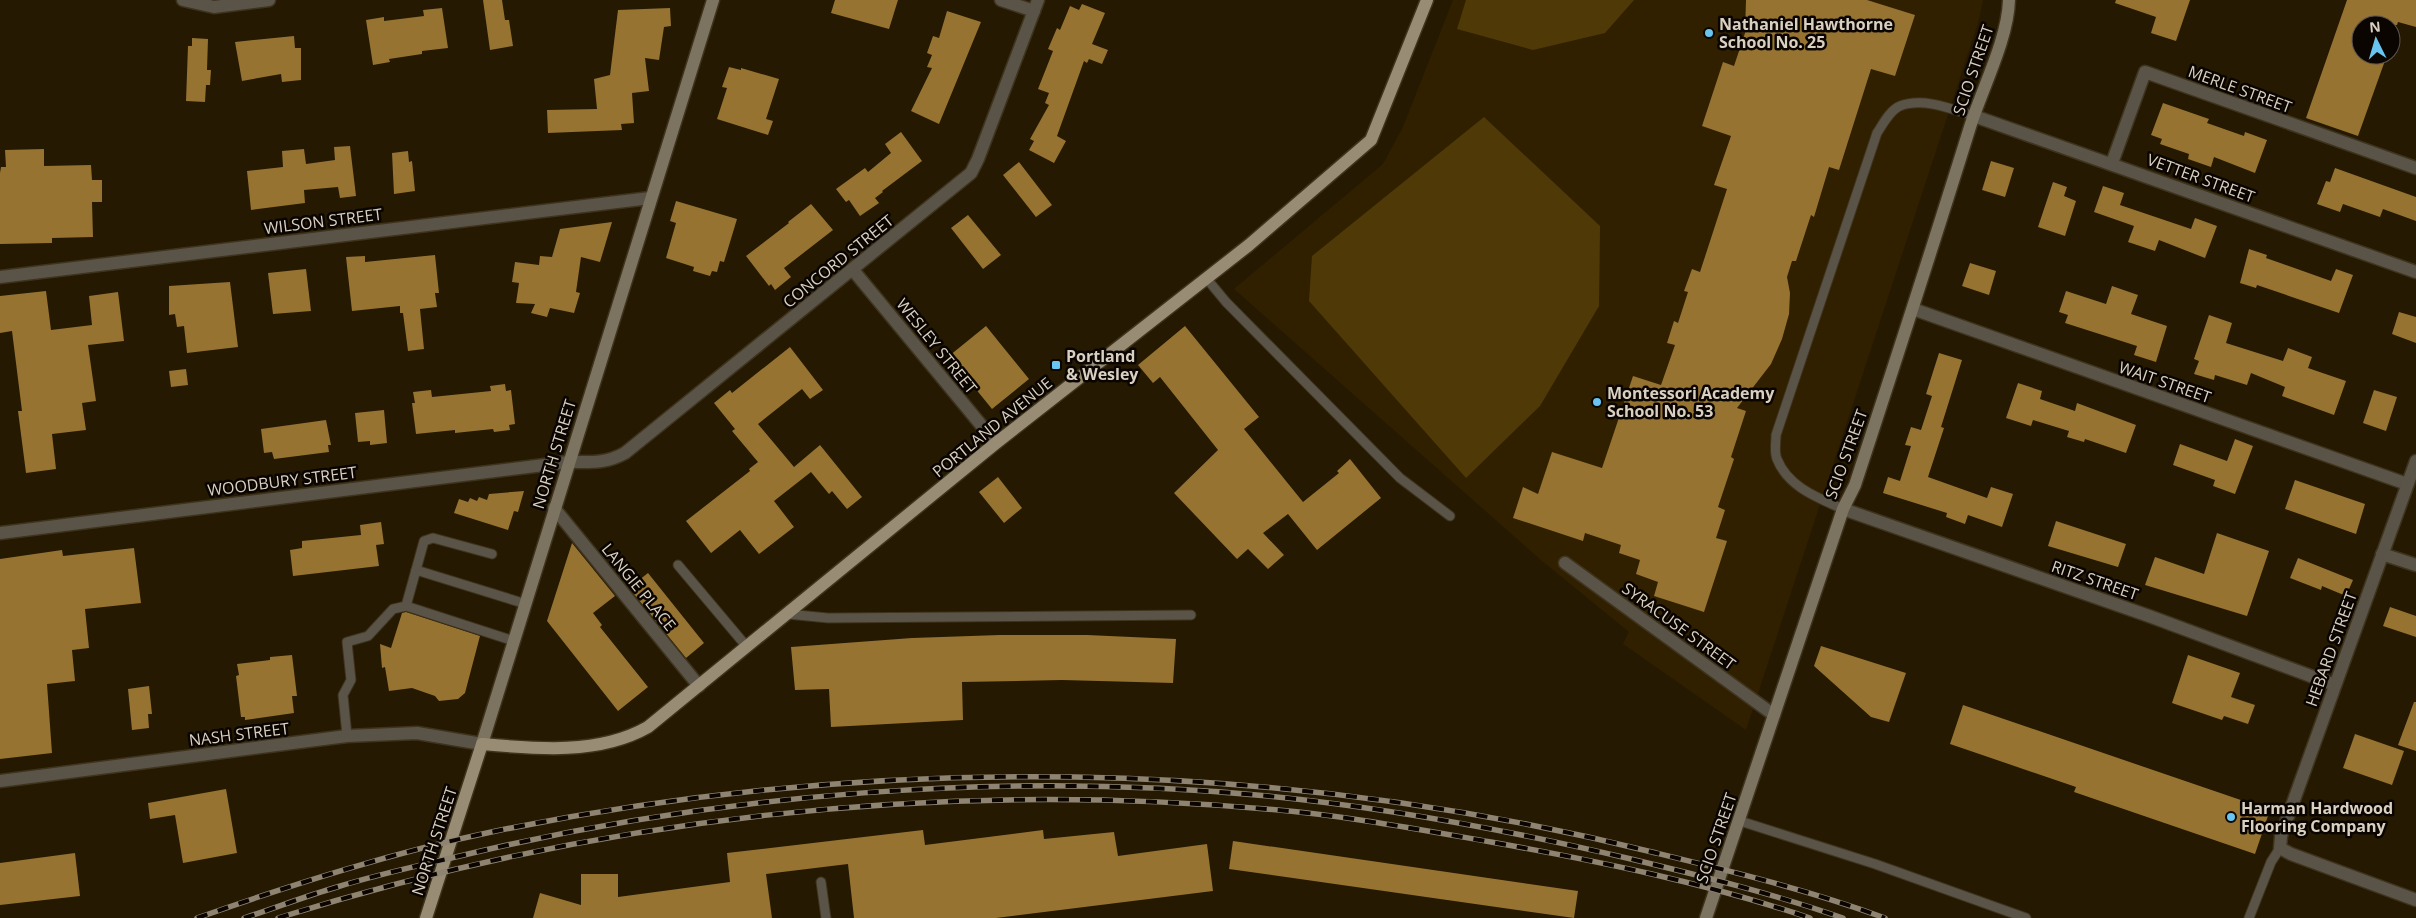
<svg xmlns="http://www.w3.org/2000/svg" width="2416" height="918" font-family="'Open Sans',sans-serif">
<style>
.built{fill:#302000}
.green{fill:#4f3907}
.building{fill:#967331}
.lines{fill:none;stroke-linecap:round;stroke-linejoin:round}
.lane-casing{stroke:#3e331c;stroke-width:11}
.street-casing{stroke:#3e331c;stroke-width:15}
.secondary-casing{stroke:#3e331c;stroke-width:15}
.primary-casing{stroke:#3e331c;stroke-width:15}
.lane{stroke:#5a5348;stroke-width:9}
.street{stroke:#5a5348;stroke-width:12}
.secondary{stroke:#7d7361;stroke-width:12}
.primary{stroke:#998c74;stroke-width:12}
.rail-casing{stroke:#8f8472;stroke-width:5.5}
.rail{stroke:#0a0501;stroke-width:4;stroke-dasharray:11;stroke-linecap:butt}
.poi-dot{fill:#68c4f0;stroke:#0a0501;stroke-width:2}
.labels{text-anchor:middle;stroke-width:5;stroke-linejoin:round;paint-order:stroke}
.poi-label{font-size:16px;font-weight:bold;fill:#d9d0c2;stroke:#0a0501;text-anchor:start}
.street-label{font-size:16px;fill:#d9d0c2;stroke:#0a0501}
</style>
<rect width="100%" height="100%" fill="#251901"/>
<path class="built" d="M1453,0H1983L1979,20L1746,730L1623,644L1629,632L1542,561L1234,289L1383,164L1403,127Z"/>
<g class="green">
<path d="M1466,0H1634L1605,33L1533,50L1457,29Z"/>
<path d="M1484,117L1600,226L1599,306L1540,406L1466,478L1309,301L1312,256Z"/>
</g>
<g class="building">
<path d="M483,0H502L505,20H509L513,46L490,50Z"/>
<path d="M835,0H898L889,29L831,13Z"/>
<path d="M1746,0H1867L1915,15L1895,76L1871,69L1839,170L1829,167L1814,217L1811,215L1796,261H1792L1787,277L1790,293L1789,314L1782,339L1771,364L1737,408L1746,411L1731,457L1734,459L1718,507L1725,510L1716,538L1727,541L1704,612L1654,596L1658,582L1636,574L1640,560L1619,553L1621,545L1585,533L1583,541L1513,518L1523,487L1538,494L1552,452L1602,468L1633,376L1661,385L1675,345L1667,343L1674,321L1678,323L1688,292L1684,291L1692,269L1700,272L1727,189L1714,185L1731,136L1702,126L1723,62L1734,66L1745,33Z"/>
<path d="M2116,0H2190L2176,41L2151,33L2156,17L2115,3Z"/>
<path d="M2347,0H2416V27L2398,22L2397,25H2361V55H2387L2358,136L2306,118Z"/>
<path d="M1082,4L1105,13L1092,44L1108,50L1102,64L1089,59L1087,63L1084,61L1057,136L1066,141L1054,163L1029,150L1034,141L1030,139L1049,105L1045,103L1049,93L1038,89L1053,51L1048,49L1057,28L1060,30L1070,6L1079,10Z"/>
<path d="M442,8L448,48L422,51V54L389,59L390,62L373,65L366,20L384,17V21L424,16L423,10Z"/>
<path d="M670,8L671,26L664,27L659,60L645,58L649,91L632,93L634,123L621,124L622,130L548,133L547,110L597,109L594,79L610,75L618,10Z"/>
<path d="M947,11L981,22L939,124L911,111L932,68L927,67L932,55L927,53L933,36L939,38Z"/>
<path d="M294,36L295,48H301V80L282,82L281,74L242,81L235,42Z"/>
<path d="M192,38L208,39L207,70H211L210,85H206L205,102L186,101L188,46H192Z"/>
<path d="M729,67L741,70V68L779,79L766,119L773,121L768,135L717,119L727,88L722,87Z"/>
<path d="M2163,103L2209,119L2207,123L2244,136L2245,132L2267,140L2255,173L2214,157L2211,167L2188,159L2189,154L2160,144L2162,139L2151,135Z"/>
<path d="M901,132L922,161L882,191L883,192L875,198L879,203L860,216L849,200L846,202L836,189L865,168L868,172L891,153L885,144Z"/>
<path d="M350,146L356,196L340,198L338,187L304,190L305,203L251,210L247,171L283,167L282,151L304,149L306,164L335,160L334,147Z"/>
<path d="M44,149V166L91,165L92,180H102V202H92L93,237L52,238V243L0,244V173L1,167H6L5,150Z"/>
<path d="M408,151L409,162L412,161L415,191L394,194L392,153Z"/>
<path d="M1991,161L2014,168L2005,197L1982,190Z"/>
<path d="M1019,162L1052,205L1036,217L1003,175Z"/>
<path d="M2335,168L2416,197V221L2383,209L2380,217L2343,204L2340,212L2317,204L2326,181L2330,182Z"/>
<path d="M2053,182L2067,187L2064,196L2076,201L2065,236L2038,227Z"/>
<path d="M2103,186L2124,193L2120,205L2191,229L2195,218L2217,226L2205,258L2159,240L2155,251L2128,242L2134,226L2094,212Z"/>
<path d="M676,201L737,219L724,262L720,261L717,272L712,271L710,276L693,271L694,267L666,258L676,223L670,221Z"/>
<path d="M811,204L833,230L784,268L791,277L775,290L771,284L769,286L746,256L789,223L788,222Z"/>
<path d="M968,215L1001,255L983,269L951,228Z"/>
<path d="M612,222L600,262L581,257L576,292L580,293L574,313L550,308L547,317L531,313L535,304L516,303L519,283L512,282L515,262L539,265L540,256L552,257L560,229Z"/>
<path d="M2249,249L2267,255L2266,258L2331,281L2336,269L2353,275L2339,313L2257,285L2256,288L2240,283Z"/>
<path d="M435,255L439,293H435L437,307L420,309L424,349L408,351L403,313H400V306L352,311L346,257L365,256V262Z"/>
<path d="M1970,263L1996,271L1989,295L1962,286Z"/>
<path d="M306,269L311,311L273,314L268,273Z"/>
<path d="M230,282L238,347L187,353L184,326L177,327L175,314L169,315V286Z"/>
<path d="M2112,286L2138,295L2131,314L2167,326L2156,362L2134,355L2137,346L2065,323L2068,315L2059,312L2066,291L2106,304Z"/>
<path d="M46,291L51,330L92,325L89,296L118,292L124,341L88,345L96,401L82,403L86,430L52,434L56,469L26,473L18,411H22L12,331L0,333V296Z"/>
<path d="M2399,312L2416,317V343L2392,334Z"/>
<path d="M2209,315L2232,323L2226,343L2283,361L2288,348L2312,357L2308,368L2346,381L2334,415L2282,396L2285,387L2251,373L2247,385L2215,375L2214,380L2194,374L2199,361L2194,359Z"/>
<path d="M986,326L1029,379L992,409L949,356Z"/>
<path d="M1185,326L1259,417L1244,429L1303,502L1339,473L1337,471L1350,459L1381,498L1317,550L1288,514L1263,533L1284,555L1268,569L1248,549L1237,559L1174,493L1218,450L1160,377L1153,383L1138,365Z"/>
<path d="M790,347L823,390L810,399L802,389L758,424L794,467L820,445L862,497L847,509L832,491L829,494L811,472L774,501L794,527L759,554L740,530L711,553L686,521L750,471L749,469L758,462L732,431L735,429L714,403L730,390L732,393Z"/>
<path d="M1939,353L1962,360L1941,427L1944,428L1928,477L1987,498L1991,487L2013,494L2002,527L1968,515L1965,524L1946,517L1947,513L1883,493L1888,477L1900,481L1911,446L1905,445L1911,427L1921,430L1932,396L1926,394Z"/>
<path d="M186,369L188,385L171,387L169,371Z"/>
<path d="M2018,383L2042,391L2040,399L2075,411L2077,403L2136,425L2126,453L2085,439L2084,442L2067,437L2069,431L2033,420L2031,426L2006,418Z"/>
<path d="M505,384L506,391L511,390L515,424L509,425L510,430L494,432L493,429L455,433V430L416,434L412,403H415L413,392L431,390L432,397L491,391L490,386Z"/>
<path d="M2374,390L2397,397L2386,431L2363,423Z"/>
<path d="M384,410L387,443L370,445V441L358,442L355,413Z"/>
<path d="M326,420L331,445H328L329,452L274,459L272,452L264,453L261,429Z"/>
<path d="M2235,439L2253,446L2235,494L2213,486L2215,480L2173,465L2180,444L2227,461Z"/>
<path d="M998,477L1022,508L1004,523L979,492Z"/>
<path d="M2295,480L2365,504L2356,534L2285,509Z"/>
<path d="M524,491L518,512L514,511L508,530L454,513L459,499L468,502L470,498L477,501L479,497L487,500L489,494Z"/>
<path d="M2056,521L2126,544L2118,567L2048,546Z"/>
<path d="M381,522L384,544L376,545L379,566L293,576L290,550L302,548V541L361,535L360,525Z"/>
<path d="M2217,533L2269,551L2247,616L2145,585L2155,557L2204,574Z"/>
<path d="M572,543L615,596L593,613L602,625L600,627L648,687L618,711L547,621Z"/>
<path d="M134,548L141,603L85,609L89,648L72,650L75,681L47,684L52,753L0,759V559L62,550L63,556Z"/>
<path d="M2298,558L2353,580L2346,596L2322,586L2321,590L2290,578Z"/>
<path d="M648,573L704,643L686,658L629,588Z"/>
<path d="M2390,607L2416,616V637L2383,626Z"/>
<path d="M406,612L480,636L465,693L458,699L439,701L435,696L412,688L389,691L385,667L382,668L380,644L391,648L402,613Z"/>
<path d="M1000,635H1087L1176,639L1173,683L1062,680L962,682L963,720L831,727L829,689L795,690L791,647L912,638Z"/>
<path d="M1821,646L1906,673L1889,722L1871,717L1814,666Z"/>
<path d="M292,655L297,696H292L294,713L245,720V717H241L236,676L239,675L237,664L270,660V657Z"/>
<path d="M2188,655L2240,673L2231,697L2255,705L2248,724L2224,716L2222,720L2172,703Z"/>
<path d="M149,686L152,714H148L149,728L132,730L128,689Z"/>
<path d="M2414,702H2416V751L2398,745Z"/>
<path d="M1963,705L2270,810L2255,854L2074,792L2076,787L1950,744Z"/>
<path d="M2355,734L2404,751L2392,785L2343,768Z"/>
<path d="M226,789L237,853L183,863L175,815L150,819L148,803Z"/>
<path d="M923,830L925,845L1043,830L1044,839L1114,832L1118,856L1207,844L1213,891L996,918H854L848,864L766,874L772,918H533L540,893L581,905V874H618V897L730,882L727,853Z"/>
<path d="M1233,841L1578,891L1574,918L1229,869Z"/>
<path d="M75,853L80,896L0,905V863Z"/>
</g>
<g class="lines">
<g class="lane-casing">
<g id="lane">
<path d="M1207,279L1226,302L1400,478L1450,516"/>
<path d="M1843,509C1818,498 1788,487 1777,459C1774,452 1776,443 1776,435L1877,133C1883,124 1890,110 1900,106C1923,97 1952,109 1974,116"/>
<path d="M492,554L433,538L424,541L416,570L526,604"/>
<path d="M678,565L747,647"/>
<path d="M406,606L514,641"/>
<path d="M787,614L828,618L1191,615"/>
<path d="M347,736L343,695L351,680L347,642L368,636L393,609L406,606L416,570"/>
<path d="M1740,821L1875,864L2026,918"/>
<path d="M821,882L826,918"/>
<path d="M2249,918L2271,862L2280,848"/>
</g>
</g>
<g class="street-casing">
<g id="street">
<path d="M183,0L214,7L269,0"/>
<path d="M1001,0L1034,11"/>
<path d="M1974,116L2416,272"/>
<path d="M2112,163L2145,72L2416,168"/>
<path d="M853,270L996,443"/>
<path d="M0,277L650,198"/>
<path d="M1913,309L2407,484"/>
<path d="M2416,461L2281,836L2280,848L2291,854L2416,900"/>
<path d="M554,508L699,686"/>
<path d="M1843,509L2149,616L2335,685"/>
<path d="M0,533L568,462C591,462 605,464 625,453L971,173L978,159L1038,0"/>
<path d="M2382,554L2416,565"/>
<path d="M1565,563L1774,715"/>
<path d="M0,781L347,736L417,733L482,744"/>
</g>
</g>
<g class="secondary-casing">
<g id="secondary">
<path d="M482,744L713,0"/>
<path d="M1706,918L1843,509L1855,485C1894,366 1933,246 1970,127C1982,89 2008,39 2009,0"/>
</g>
</g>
<g class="primary-casing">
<path id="primary" d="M426,918L482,744C536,749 599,755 648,727L996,443L1249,245L1371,140L1427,0"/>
</g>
<use href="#lane" class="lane"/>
<use href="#street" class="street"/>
<use href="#secondary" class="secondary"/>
<use href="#primary" class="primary"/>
<g class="rail-casing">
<g id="rail">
<path d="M197,918C294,884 394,852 496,831C877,753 1274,758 1652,852C1730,871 1809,890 1885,918"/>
<path d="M244,918C275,908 306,896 337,887C379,874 422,865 464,855C722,793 1004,771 1268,796C1390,808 1512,831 1631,859C1702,876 1774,894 1843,918"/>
<path d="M278,918C597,818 934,780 1266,809C1342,815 1416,829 1491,842C1598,861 1706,883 1810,918"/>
</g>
</g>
<use href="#rail" class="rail"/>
</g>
<g class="poi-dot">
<circle cx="1709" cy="33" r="5"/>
<rect x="1051" y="360" width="10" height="10" rx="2.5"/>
<circle cx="1597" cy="402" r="5"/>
<circle cx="2231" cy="817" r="5"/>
</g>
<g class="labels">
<g class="poi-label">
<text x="1719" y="30">Nathaniel Hawthorne<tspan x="1719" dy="18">School No. 25</tspan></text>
<text x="1066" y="362">Portland<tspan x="1066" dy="18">&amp; Wesley</tspan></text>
<text x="1607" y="399">Montessori Academy<tspan x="1607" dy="18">School No. 53</tspan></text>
<text x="2241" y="814">Harman Hardwood<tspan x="2241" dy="18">Flooring Company</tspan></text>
</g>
<g class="street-label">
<text transform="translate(1973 70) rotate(-71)" y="6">SCIO STREET</text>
<text transform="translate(2240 89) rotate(20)" y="6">MERLE STREET</text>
<text transform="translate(2201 178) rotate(20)" y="6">VETTER STREET</text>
<text transform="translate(323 221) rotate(-7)" y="6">WILSON STREET</text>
<text transform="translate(838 261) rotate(-39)" y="6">CONCORD STREET</text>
<text transform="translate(937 346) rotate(51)" y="6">WESLEY STREET</text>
<text transform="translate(2165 382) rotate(19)" y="6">WAIT STREET</text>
<text transform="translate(992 427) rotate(-39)" y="6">PORTLAND AVENUE</text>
<text transform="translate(554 454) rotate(-73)" y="6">NORTH STREET</text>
<text transform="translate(1846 454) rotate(-70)" y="6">SCIO STREET</text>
<text transform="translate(282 481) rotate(-7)" y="6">WOODBURY STREET</text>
<text transform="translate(2095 580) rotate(19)" y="6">RITZ STREET</text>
<text transform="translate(639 587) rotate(51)" y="6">LANGIE PLACE</text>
<text transform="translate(1679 626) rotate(36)" y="6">SYRACUSE STREET</text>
<text transform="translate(2331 649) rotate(-70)" y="6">HEBARD STREET</text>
<text transform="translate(239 734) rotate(-7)" y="6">NASH STREET</text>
<text transform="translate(1716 838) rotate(-71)" y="6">SCIO STREET</text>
<text transform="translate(434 841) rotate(-72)" y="6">NORTH STREET</text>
</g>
</g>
<g transform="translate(2376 40) rotate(355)"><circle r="24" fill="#0a0501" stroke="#5d564e"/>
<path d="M0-4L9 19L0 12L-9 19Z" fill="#68c4f0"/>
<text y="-8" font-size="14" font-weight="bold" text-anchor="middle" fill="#d9d0c2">N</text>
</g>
</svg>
